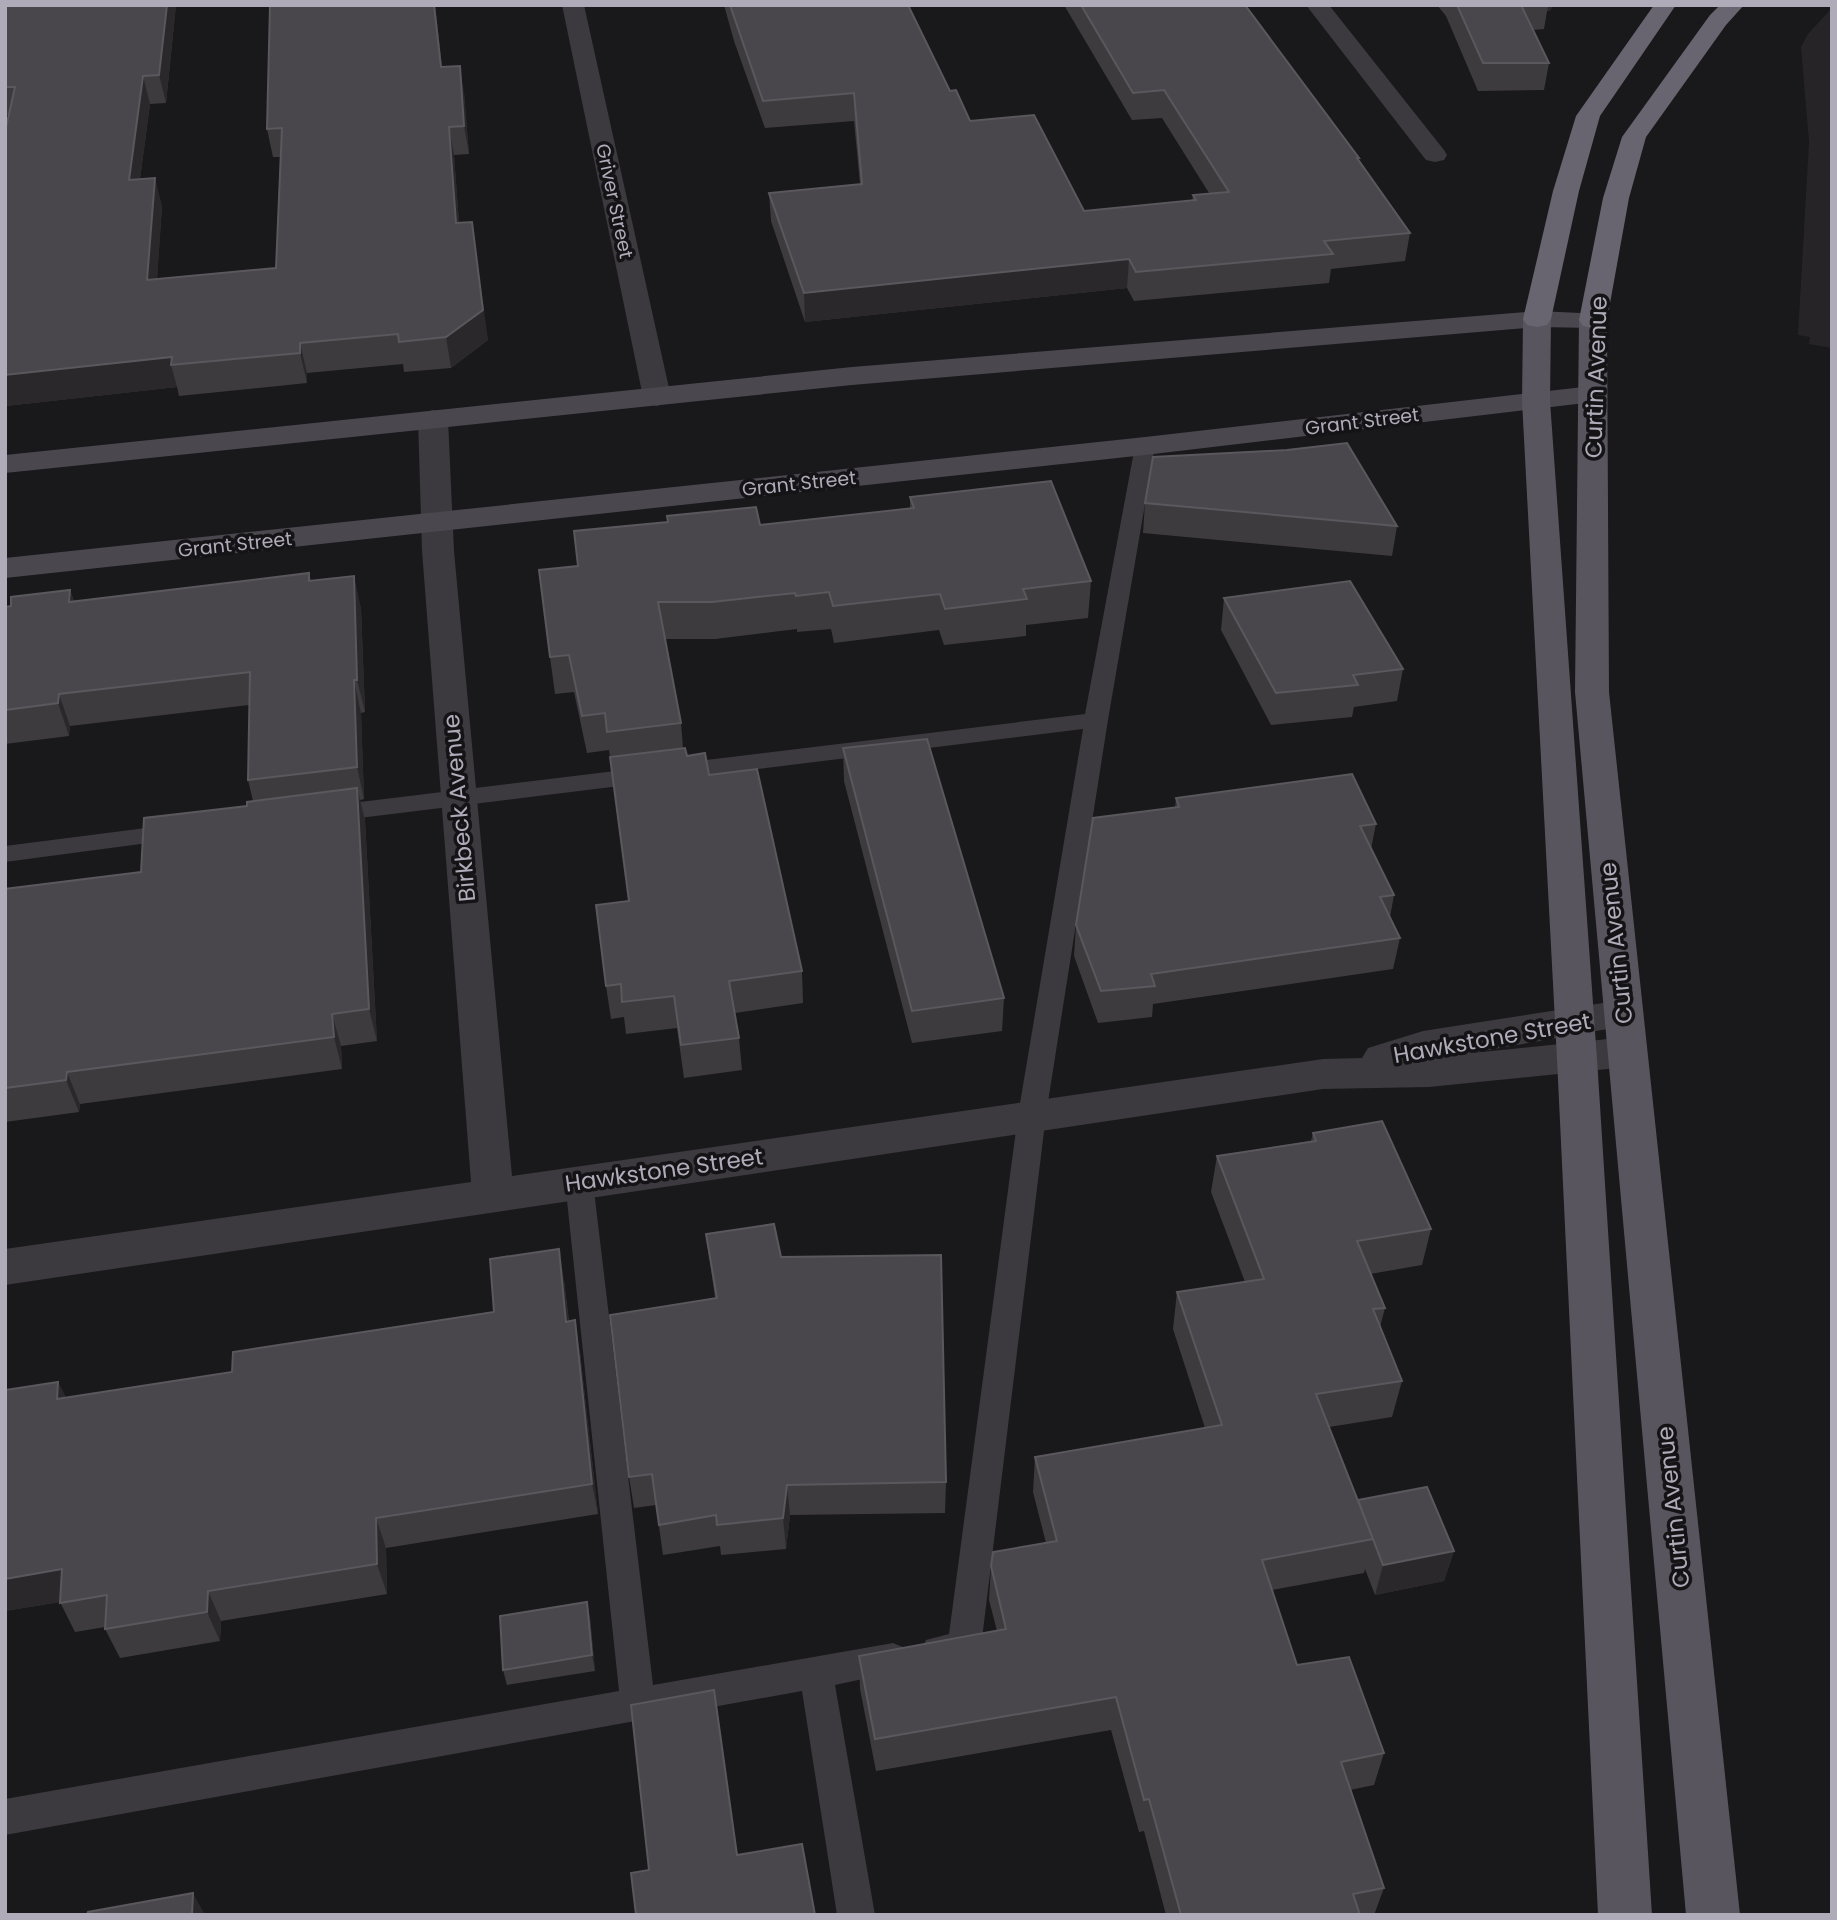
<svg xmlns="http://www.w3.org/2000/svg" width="1837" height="1920" font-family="Poppins,sans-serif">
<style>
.built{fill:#262427}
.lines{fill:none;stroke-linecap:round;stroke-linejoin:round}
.lane{fill:#3c393f;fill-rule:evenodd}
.street{fill:#3c393f;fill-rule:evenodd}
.secondary{fill:#4a474f;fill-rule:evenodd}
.primary{fill:#59555e;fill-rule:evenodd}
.highway{fill:#696570;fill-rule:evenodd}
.wall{fill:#3e3b3f}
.shaded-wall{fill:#2a282b}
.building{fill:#4a474c;stroke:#5a575d;stroke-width:2}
.labels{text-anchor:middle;stroke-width:7;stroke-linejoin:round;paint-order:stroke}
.far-street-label{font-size:19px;fill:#afabb9;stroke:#141315}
.street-label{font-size:23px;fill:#afabb9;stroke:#141315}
</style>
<rect width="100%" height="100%" fill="#19181a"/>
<path class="built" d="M1832,8V348L1809,344L1810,337L1798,335L1809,142L1801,47L1808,34Z"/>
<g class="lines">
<g class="lane">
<path d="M1145,440L1152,442L1155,446L1108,720L1046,1115L981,1647L976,1658L938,1667L926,1662L921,1651L926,1640L949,1634L1018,1115L1083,729L327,822L318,820L315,814L318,808L327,806L1085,714L1135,446L1138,442Z"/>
<path d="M177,824L186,826L189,832L186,838L5,862V846Z"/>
<path d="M579,1171L589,1174L593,1182L653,1685L893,1643L905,1648L910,1659L905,1670L835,1685L875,1915H837L802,1691L5,1835V1799L619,1691L565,1182L569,1174Z"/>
</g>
<g class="street">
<path d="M562,5H584L671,397L667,403L657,406L647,403L643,397Z"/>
<path d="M1306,5H1329L1444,150L1447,155L1444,160L1435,162L1426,160Z"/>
<path d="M433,410L443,413L448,419L454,551L512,1176L1323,1059L1362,1058L1368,1048L1423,1031L1622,1000L1636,1004L1642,1014L1636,1024L1472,1053L1627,1037L1641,1042L1647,1052L1641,1062L1627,1067L1429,1087L1323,1089L5,1285V1249L471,1182L422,551L418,419L423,413Z"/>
</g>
<g class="secondary">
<path d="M1537,311L1603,314L1607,320L1603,326L1593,328L1537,327L852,385L5,473V455L852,367Z"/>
<path d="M1592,386L1602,389L1606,395L1602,401L1145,455L5,578V558L1145,437Z"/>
</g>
<g class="primary">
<path d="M1537,311L1547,313L1551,319L1550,401L1597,1059L1652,1915H1598L1557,1059L1522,401L1523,319L1527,313Z"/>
<path d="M1593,312L1603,314L1607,320L1609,692L1740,1915H1686L1575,692L1579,320L1583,314Z"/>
</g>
<g class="highway">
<path d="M1654,5H1676L1600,116L1579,191L1551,319L1547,325L1537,327L1527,325L1523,319L1553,191L1576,116Z"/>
<path d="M1720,5H1744L1726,25L1646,137L1629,198L1607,320L1603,326L1593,328L1583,326L1579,320L1603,198L1622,137L1710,15Z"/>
</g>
</g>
<g class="wall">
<path d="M176,5L166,103L150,104L140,179L162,206L157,279L276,268L280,157H273L267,129L270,5H435L442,67L464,93L469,154L454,155L459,223L488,340L451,368L404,372L403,364L307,373V383L179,396L177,387L6,406L9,115L5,116V10Z"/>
<path d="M724,5H908L950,91L970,121L1084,211L1192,201L1193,195L1209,193L1162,118L1132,120L1064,5H1245L1359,158L1358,160L1410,233L1405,261L1331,269L1329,283L1134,301L1127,288L805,322L771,221L769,193L860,184L854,121L765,128L734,41Z"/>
<path d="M1437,5H1552L1551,10L1547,11L1544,29L1533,30L1549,63L1544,90L1478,91L1446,16Z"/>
<path d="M910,497L1091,581L1088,618L1026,625V636L944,645L939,630L834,643L831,629L797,632V629L715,639H665L681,723L683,748L687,756L709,775L802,971L803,1003L735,1013L739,1038L742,1070L684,1078L677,1028L626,1034L624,1017L611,1019L606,986L629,901L609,750L587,753L574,692L555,694L550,657L578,566L760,525L910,509Z"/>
<path d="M1145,503L1397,526L1392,556L1143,533Z"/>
<path d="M309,573L311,581L361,608L365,712L361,713L364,799L360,800L365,820L377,1041L341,1046L342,1069L80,1104L79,1112L5,1122V889L141,872L253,801L248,780L249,705L70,726L69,736L5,744V607L70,590L74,601Z"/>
<path d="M1224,598L1403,669L1397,701L1354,707L1352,717L1271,725L1221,630Z"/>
<path d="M843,748L1004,998L1002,1031L912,1043L844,781Z"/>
<path d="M1176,798L1376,824L1371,849L1394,895L1390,917L1400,938L1393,969L1153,1004L1152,1017L1098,1023L1074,956L1076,925L1175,808Z"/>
<path d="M1313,1133L1431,1229L1422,1265L1370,1274L1385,1308L1380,1327L1402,1381L1392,1417L1329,1427L1358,1501L1454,1551L1444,1581L1375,1595L1365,1569L1364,1573L1272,1590L1297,1665L1384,1753L1374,1785L1350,1790L1384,1888L1374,1915H1166L1144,1831L1139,1832L1111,1730L876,1771L860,1689L859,1656L997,1631L989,1600L991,1566L1046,1543L1033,1492L1035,1457L1205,1428L1173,1329L1177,1292L1245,1282L1211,1192L1217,1156L1311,1141Z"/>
<path d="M706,1234L781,1257L946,1482L945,1513L790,1515L786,1549L721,1555L720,1546L663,1555L656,1505L634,1508L629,1477L715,1298Z"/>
<path d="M564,1280L569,1321L580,1352L598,1514L386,1548L387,1594L221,1621L220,1641L120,1658L105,1629V1627L75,1632L60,1602L5,1611L58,1382L66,1398L232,1372L494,1312Z"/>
<path d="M590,1617L595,1671L507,1685L503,1670Z"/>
</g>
<g class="shaded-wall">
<path d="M167,5H176L166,103L159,75Z"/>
<path d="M434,5H435L445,95L441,67Z"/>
<path d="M1549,5H1552L1551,10L1547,11Z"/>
<path d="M460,66L464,93L469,154L464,126Z"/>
<path d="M143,76L150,104L136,209L129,180Z"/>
<path d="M449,127L454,155L461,252L456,223Z"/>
<path d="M155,178L162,206L155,310L147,280Z"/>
<path d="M472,222L488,340L451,368L446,337Z"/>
<path d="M1129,259L1127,288L805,322L804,293Z"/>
<path d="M300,343L307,373V383L300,353Z"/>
<path d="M172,357L171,365L177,387L6,406L5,408V375Z"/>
<path d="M354,576L361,608L365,712L357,680Z"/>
<path d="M70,590L80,622L69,602Z"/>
<path d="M354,680L361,713L364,799L357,767Z"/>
<path d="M59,694L70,726L69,736L58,703Z"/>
<path d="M357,788L365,820L377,1041L369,1009Z"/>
<path d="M332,1014L341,1046L342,1069L334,1037Z"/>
<path d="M67,1072L80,1104L79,1112L66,1080Z"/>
<path d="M559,1249L564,1280L572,1353L566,1322Z"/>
<path d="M575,1320L580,1352L598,1514L592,1484Z"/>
<path d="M58,1382L73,1413L57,1399Z"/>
<path d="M787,1485L790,1515L786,1549L783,1518Z"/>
<path d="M376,1518L386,1548L387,1594L377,1564Z"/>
<path d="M1454,1551L1444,1581L1375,1595L1383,1565Z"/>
<path d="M62,1569L78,1599L5,1611V1579Z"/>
<path d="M208,1591L221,1621L220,1641L207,1612Z"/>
<path d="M587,1602L590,1617L595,1671L592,1655Z"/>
<path d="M193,1893L205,1915H192Z"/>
</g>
<g class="building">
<path d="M6,5H167L159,75L143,76L129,180L155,178L147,280L276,268L282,128L267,129L270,5H434L441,67L460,66L464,126L449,127L456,223L472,222L483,310L446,337L399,342L398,334L300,343V353L171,365L172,357L5,375V132L15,87H5V10Z"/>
<path d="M730,5H908L950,91L956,90L970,121L1034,115L1084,211L1196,200L1193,195L1229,192L1164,90L1133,93L1081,5H1245L1359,158H1357L1410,233L1324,241L1333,254L1136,272L1129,259L804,293L769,193L862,184L854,93L763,101Z"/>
<path d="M1457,5H1521L1549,63H1483Z"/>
<path d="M1347,443L1397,526L1145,503L1153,457L1287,450Z"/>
<path d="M1051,481L1091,581L1023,589L1027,599L945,609L940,594L833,606L829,592L796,596L795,593L712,602H658L681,723L607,732L605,713L582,716L569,655L550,657L539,570L578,566L574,531L668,522L667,516L756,507L760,525L914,508L910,497Z"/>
<path d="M309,573V581L354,576L357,680H354L357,767L248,780L250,672L59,694L58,703L5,710V607L11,606V597L70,590L69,602Z"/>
<path d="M1350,581L1403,669L1353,675L1358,685L1276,693L1224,598Z"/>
<path d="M927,739L1004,998L912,1011L843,748Z"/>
<path d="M685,748L687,756L705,753L709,775L757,769L802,971L729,981L739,1038L681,1045L674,996L622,1002L621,984L606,986L596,905L629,901L610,757Z"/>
<path d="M1352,774L1376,824L1360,826L1394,895L1380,897L1400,938L1151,974L1155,986L1101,991L1076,925L1093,818L1179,807L1176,798Z"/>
<path d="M357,788L369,1009L332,1014L334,1037L67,1072L66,1080L5,1088V889L141,872L144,818L247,806V802Z"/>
<path d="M1382,1121L1431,1229L1357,1241L1385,1308L1373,1309L1402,1381L1316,1394L1373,1539L1262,1560L1297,1665L1349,1657L1384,1753L1341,1762L1384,1888L1353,1894L1360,1915H1181L1149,1799L1144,1800L1116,1697L875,1739L859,1656L1006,1629L991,1566L993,1552L1057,1541L1035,1457L1222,1425L1177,1292L1264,1279L1217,1156L1316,1141L1313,1133Z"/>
<path d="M774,1224L781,1257L941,1255L946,1482L787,1485L783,1518L717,1525L716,1515L659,1525L652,1474L629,1477L610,1315L717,1298L706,1234Z"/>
<path d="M559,1249L566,1322L575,1320L592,1484L376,1518L377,1564L208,1591L207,1612L105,1629L107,1595L60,1603L62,1569L5,1579V1390L58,1382L57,1399L232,1372L233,1352L494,1312L490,1259Z"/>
<path d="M1427,1487L1454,1551L1383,1565L1358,1500Z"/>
<path d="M587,1602L592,1655L503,1670L500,1616Z"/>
<path d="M714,1690L737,1855L802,1844L815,1915H636L631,1873L649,1870L631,1705Z"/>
<path d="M193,1893L192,1915H87L88,1912Z"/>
</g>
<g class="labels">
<g class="far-street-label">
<text transform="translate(615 201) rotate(78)" y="7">Griver Street</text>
<text transform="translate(1362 421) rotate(-7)" y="7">Grant Street</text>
<text transform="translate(799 483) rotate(-6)" y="7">Grant Street</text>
<text transform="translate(235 544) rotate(-6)" y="7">Grant Street</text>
</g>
<g class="street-label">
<text transform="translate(1596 377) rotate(-88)" y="8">Curtin Avenue</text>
<text transform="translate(459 808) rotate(-95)" y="8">Birkbeck Avenue</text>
<text transform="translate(1616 943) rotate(-96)" y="8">Curtin Avenue</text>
<text transform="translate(1492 1038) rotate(-10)" y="8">Hawkstone Street</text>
<text transform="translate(664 1170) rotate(-8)" y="8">Hawkstone Street</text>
<text transform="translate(1673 1507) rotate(-96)" y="8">Curtin Avenue</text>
</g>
</g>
<rect width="1837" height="1920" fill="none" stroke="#afabb9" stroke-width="14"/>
</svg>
